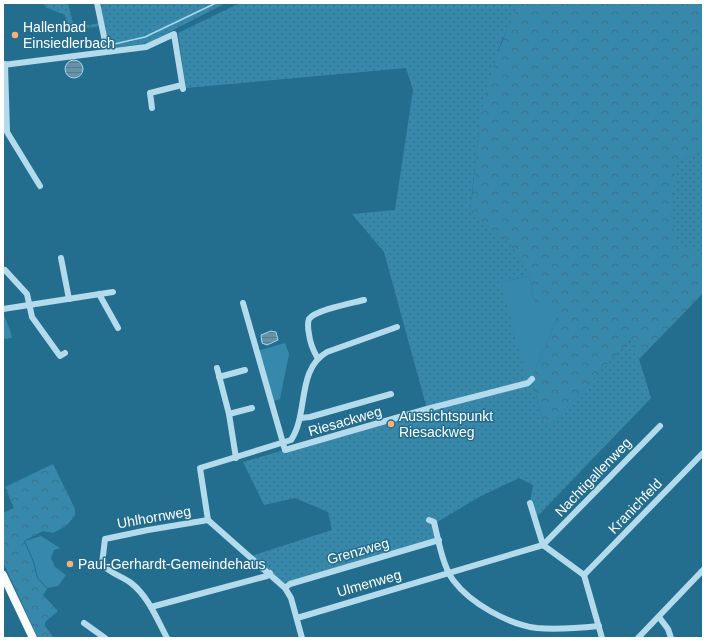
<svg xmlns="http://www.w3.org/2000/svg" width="706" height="641" font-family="Arial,sans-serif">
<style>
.grass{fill:url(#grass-dots)}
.forest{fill:url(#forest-crowns)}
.park{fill:#3789ac}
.water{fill:url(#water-rules);stroke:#a7d9ed}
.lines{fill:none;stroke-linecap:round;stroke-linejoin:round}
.stream{stroke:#a7d9ed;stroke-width:1.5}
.minor{stroke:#b3dbec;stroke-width:6}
.major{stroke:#f8fcff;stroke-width:8}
.poi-dot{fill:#f7b176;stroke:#236d8f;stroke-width:1.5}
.labels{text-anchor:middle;stroke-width:3;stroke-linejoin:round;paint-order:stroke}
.poi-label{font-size:14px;fill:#fff;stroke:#236d8f;text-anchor:start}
.street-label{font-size:14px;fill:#fff;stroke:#236d8f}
</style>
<defs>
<pattern id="grass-dots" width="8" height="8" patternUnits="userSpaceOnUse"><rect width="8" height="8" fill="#3789ac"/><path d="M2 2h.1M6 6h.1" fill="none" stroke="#3f7186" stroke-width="1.8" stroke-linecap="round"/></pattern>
<pattern id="forest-crowns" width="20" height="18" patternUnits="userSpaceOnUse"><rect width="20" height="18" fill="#3789ac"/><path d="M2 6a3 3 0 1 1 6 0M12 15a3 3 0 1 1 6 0" fill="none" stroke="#3f7186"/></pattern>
<pattern id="water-rules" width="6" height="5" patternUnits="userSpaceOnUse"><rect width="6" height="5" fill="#6394a9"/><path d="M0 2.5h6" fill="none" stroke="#5b7b88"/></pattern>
</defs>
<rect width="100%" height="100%" fill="#236d8f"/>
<g class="grass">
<path d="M44,3H68L74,27L101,23L97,3H222V5L148,43L112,48L105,39L102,26L69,30L65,15L45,7Z"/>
<path d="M240,3H520L501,42L484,104L479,131L470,211L511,245L530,276L501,282L532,379L544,425L553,422L632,338L677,163L703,151V293L639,359L651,398L534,520L530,503L533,485L519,478L479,497L434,524L439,540L285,588L251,556L332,530L328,512L295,498L264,505L243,462L427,409L384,252L352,214L395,210L413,90L406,68L186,88L178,33Z"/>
</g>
<g class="forest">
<path d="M519,3H703V151L677,163L670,216L676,239L703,260V293L639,359L632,338L553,422L544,425L532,379L557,318L536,304L532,295L530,276L511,245L470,211C474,185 475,158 479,132C484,87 500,43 519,3Z"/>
<path d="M53,464L75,509V516L66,526L53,533L43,531L24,541L33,562L37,578L47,589L43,595L58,611L45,622V626L54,638H38L3,562V513L14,508L5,487Z"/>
</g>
<g class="park">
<path d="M530,276L532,295L536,304L551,300L556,311L557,318L532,379L528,383L501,282Z"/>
<path d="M3,311C5,319 12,333 12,338L3,339Z"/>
<path d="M285,343L289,354L280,399L271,402L257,351Z"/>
<path d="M41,536L60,548L54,550L51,558L55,567L66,575L58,586L47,588L38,578L34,562L25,541Z"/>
</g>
<g class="water">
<circle cx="74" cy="69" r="9"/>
<path d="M271,331L276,332L278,340L267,345L262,343L261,335Z"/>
</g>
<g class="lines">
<path class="stream" d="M110,45L145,37L216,3"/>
<g class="minor">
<path d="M97,3L107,51"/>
<path d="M5,64L7,132L40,186"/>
<path d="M3,65L146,47L174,34L183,89"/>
<path d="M152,108L150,93L182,85"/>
<path d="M61,258L69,299"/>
<path d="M5,270L27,294L32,317L60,356L65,353"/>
<path d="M99,294L118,328"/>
<path d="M243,303L285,450L427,409L528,383L532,379"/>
<path d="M3,309L113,292"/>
<path d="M317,357C313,350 310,343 309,334C308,329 307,324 309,319C315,310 353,303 364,300"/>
<path d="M217,368L229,414L236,458"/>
<path d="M219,377L245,370"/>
<path d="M229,414L252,408"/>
<path d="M301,418L310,417L391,394"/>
<path d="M530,503L543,545L584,575L602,638"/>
<path d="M429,520L434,522C438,539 443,567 453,580C471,604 508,624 537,628C557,630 579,628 599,626"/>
<path d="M584,575L703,453"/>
<path d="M285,588L290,584L439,540"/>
<path d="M151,607L267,576L270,573"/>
<path d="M659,617L668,629L671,638"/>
<path d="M297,618L543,545L660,426"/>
<path d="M84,623L105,638"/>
<path d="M167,638C157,619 148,596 131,583C122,576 107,572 102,564L105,539L148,530L208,520"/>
<path d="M302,638L291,598L285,588L208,520L200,468L291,440C309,413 296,370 327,352L397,327"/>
<path d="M638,638L703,570"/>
</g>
<path class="major" d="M3,575L33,638"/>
</g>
<g class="poi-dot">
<circle cx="15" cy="35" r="4"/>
<circle cx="391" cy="424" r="4"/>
<circle cx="70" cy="564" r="4"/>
</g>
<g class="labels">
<g class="poi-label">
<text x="23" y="32">Hallenbad<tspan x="23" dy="16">Einsiedlerbach</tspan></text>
<text x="399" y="421">Aussichtspunkt<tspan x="399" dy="16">Riesackweg</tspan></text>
<text x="78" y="569">Paul-Gerhardt-Gemeindehaus</text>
</g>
<g class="street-label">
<text transform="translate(345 421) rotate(-16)" y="5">Riesackweg</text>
<text transform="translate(593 477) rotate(-46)" y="5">Nachtigallenweg</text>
<text transform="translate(635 506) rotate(-46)" y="5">Kranichfeld</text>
<text transform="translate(154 517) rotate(-10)" y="5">Uhlhornweg</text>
<text transform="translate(358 551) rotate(-16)" y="5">Grenzweg</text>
<text transform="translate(369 583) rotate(-16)" y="5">Ulmenweg</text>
</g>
</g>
<rect width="706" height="641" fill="none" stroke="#ffffff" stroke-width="8"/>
</svg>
